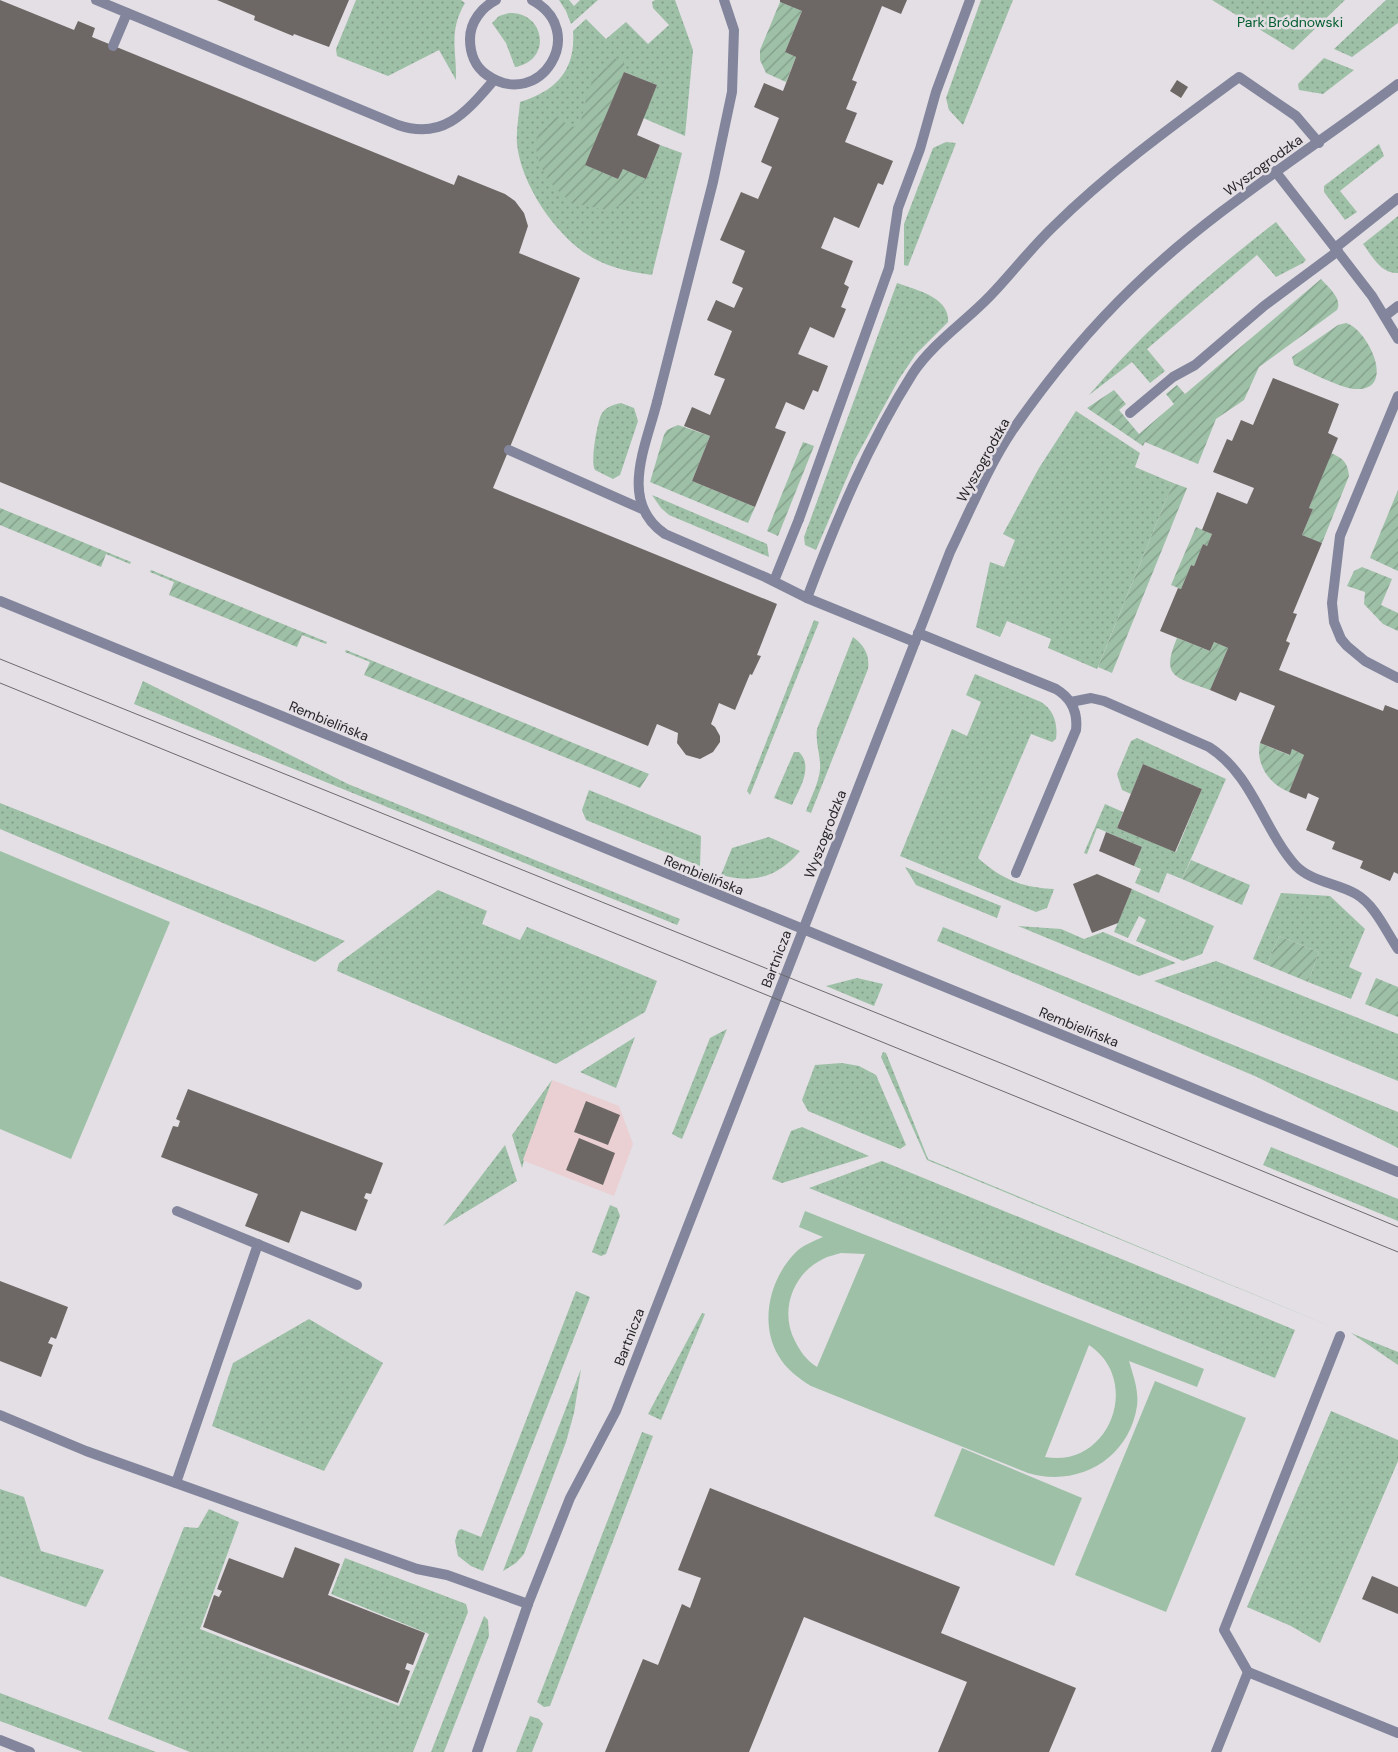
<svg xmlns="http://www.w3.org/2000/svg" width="1398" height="1752" font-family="'DM Sans',sans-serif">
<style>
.commercial{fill:#ead0d3}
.grass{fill:url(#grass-dots)}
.garden{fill:url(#garden-furrows)}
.pitch{fill:#9ec0a7;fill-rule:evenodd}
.building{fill:#6d6865}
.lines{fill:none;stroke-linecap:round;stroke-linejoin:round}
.service{stroke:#82859c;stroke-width:10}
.pedestrian{stroke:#82859c;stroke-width:10}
.minor{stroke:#82859c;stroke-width:10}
.tertiary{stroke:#82859c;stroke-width:10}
.tram{stroke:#6d6b6e;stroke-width:1}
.labels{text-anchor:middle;stroke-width:5;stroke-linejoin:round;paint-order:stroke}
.park-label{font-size:14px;fill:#005c2d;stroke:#e3dfe4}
.street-label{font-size:14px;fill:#252426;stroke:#e3dfe4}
</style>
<defs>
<pattern id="grass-dots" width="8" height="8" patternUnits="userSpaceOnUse" patternTransform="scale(1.25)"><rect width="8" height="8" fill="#9ec0a7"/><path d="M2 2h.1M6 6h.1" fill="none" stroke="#819c88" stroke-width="1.8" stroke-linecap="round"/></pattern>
<pattern id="garden-furrows" width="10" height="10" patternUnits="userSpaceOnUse" patternTransform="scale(1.25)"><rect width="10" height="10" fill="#9ec0a7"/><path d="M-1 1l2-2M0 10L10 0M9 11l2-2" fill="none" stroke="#819c88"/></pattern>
</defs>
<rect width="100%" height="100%" fill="#e3dfe4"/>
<path class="commercial" d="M552,1080L619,1106L633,1144L614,1196L522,1160Z"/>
<g class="grass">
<path d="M356,0H461L465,3C448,32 457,50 456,80L439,50L388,76L337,56L336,49Z"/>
<path d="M559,0H569L574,6L580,0H598L571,24L566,11Z"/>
<path d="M655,0H675L693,50L685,136L643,118L657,85L624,72L585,165L618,179L623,169L646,179L660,145L682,153L652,275C631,272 611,268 593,258C557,238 521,185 517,144C516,130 519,116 520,102C556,91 576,70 573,31L586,19L606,39L626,22L648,44L669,25L653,8L652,2Z"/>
<path d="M981,0H1013L963,125L949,110L946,98Z"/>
<path d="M1212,0H1345L1293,50Z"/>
<path d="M1386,0H1398V23L1352,57L1334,49Z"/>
<path d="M509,13C546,12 552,61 515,67L506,43L492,23L499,16Z"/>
<path d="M1324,58L1354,70L1323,94L1299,90L1298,84Z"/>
<path d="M946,142L956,143L908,266L904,265V224L933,148Z"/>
<path d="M1379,144L1384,156L1340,191L1357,212L1345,220L1324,192V186Z"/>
<path d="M1398,216V273C1381,274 1372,256 1363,244Z"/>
<path d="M1276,222L1306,260L1303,263L1276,277L1257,255L1147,349L1165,371L1150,383L1132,362L1089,395C1146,329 1207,275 1276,222Z"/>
<path d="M897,283C916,290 950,297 948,322L916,354L899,379L854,461L816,550L805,545L804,537Z"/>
<path d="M621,403L634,408L638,421L620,475L613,479L595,470C590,462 597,424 601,415C605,407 613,405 621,403Z"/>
<path d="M1076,411L1140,453L1135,467L1173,483L1097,669L1048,648L1051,639L1007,621L1000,637L976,627L990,562L1004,567L1015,540L1003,534L1039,468Z"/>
<path d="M652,495L767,544L769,557L669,515L661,508Z"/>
<path d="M814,620L819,622L750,795L747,791Z"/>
<path d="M853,637C864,645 870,655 868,669L811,813L806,811C811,797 819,783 820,769C821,756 815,743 817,729Z"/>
<path d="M975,674L1041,702C1054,710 1058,724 1056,739L1052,742L1031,734L978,858C1003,880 1021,887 1054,889L1047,908L1036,912L900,856L952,729L967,736L981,702L966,695Z"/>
<path d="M143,681L348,784L680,919L677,925L134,704Z"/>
<path d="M1137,738L1226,779L1182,879L1167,873L1159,893L1135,883L1141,869L1134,866L1142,847L1097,828L1087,854L1084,853L1105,804L1123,812L1117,828L1176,852L1202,789L1143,764L1131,794L1122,790L1117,774L1131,741Z"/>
<path d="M794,752H799C814,767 799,789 792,805L774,798Z"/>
<path d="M589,790L701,836L700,866L586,820L582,810Z"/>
<path d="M0,803L345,941L315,962L0,829Z"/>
<path d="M769,837L800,851C778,877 754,884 721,875L732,848Z"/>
<path d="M905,867L1001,906L997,918L916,885Z"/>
<path d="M1132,889L1214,926L1202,954L1183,961L1136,941L1146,920L1139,916L1128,938L1114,932Z"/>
<path d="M438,890L487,911L482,924L520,940L527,927L657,981L645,1012L556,1064L337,971L339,963Z"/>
<path d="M1281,893L1330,896L1365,929L1349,967L1362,973L1351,999L1308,982L1319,952L1279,936L1267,965L1253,959Z"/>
<path d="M1018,926L1061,929L1084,939L1103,932L1176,963L1139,976Z"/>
<path d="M943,927L1398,1112V1148L1257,1077L937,941Z"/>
<path d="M1216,961L1398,1034V1081L1154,981Z"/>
<path d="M857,978L883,984L874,1006L826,986Z"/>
<path d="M727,1029L682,1139L672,1134L710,1038Z"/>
<path d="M635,1037L616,1088L580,1072Z"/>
<path d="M883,1052L886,1053L928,1159L1335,1328L927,1160L881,1057Z"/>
<path d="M842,1063L859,1066L876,1075L906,1145L900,1149L808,1111L802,1100L815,1065Z"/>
<path d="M552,1080L523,1160H524L522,1168L512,1135Z"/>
<path d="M802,1127L869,1156L782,1183L772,1179L791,1131Z"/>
<path d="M505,1145L517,1181L443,1226Z"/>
<path d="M1271,1147L1398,1199V1221L1263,1165Z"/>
<path d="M882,1161L1295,1330L1275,1378L809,1188Z"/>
<path d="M610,1205L617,1208L620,1216L606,1254L601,1256L592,1252Z"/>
<path d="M576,1291L590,1297L483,1571L471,1566L458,1556L455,1541L458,1531L461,1529L481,1537Z"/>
<path d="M702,1313L705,1314L661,1420L648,1414Z"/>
<path d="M309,1319L383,1363L324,1471L212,1426L233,1363Z"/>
<path d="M1351,1333L1398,1352V1365Z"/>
<path d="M581,1369L574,1413L566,1442L524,1554L516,1563L503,1571Z"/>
<path d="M1331,1411L1398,1440V1461L1320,1643L1291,1626L1247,1607Z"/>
<path d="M642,1432L653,1436L550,1706L544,1707L537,1702Z"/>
<path d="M0,1489L24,1497L41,1551L104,1570L86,1607L0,1576Z"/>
<path d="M209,1509L239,1522L200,1629L399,1706L429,1634L331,1594L345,1558L466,1604L468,1612L413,1752H190L108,1719L184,1527L198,1528Z"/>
<path d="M484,1616L488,1620L489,1636L444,1752H431Z"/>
<path d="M0,1693L156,1752H83L0,1721Z"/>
<path d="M530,1716L539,1719L543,1724L532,1752H516Z"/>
</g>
<g class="garden">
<path d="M780,2L802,11L785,52L796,57L786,82L766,73L760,60V50Z"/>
<path d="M612,58L622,60L625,65L624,72L585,165L618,179L623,169L646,179C637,189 628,203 615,208C609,211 603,209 597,208C587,206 579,205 571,201C546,186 518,139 552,118H557L573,127L580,124C586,103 590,68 612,58Z"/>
<path d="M1321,279C1328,287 1343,299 1337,310L1259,367L1244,400L1216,419L1198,464L1145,442L1143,446L1087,408L1114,390L1126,404L1119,410L1139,434L1174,404L1166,394L1177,385L1185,394Z"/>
<path d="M1346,323C1368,329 1398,392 1355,389C1340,388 1308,371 1294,365L1292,357L1338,325Z"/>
<path d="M678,425L710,436L692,481L755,507L748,523L650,482L664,435L667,430Z"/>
<path d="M803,442L814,446L778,536L767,531Z"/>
<path d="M1331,453C1343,458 1348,463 1349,476L1322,543L1302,535L1313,509L1309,508Z"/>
<path d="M1173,483L1187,488L1112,673L1098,667Z"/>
<path d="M1398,490V571L1370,558Z"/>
<path d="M0,508L131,562L130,564L106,554L101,567L0,525Z"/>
<path d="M1196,527L1212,534L1207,546L1203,544L1194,566L1191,565L1181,589L1171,585Z"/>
<path d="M1362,567L1392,579L1381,605L1398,613V631L1383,624L1364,604L1365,592L1347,586L1354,571Z"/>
<path d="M151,570L327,642L326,644L302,635L297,647L169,595L174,582L150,572Z"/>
<path d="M1177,638L1210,651L1214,642L1228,648L1210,690C1176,677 1160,678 1177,638Z"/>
<path d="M346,650L649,774L640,788L364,675L370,662L345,652Z"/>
<path d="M1260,743L1289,755L1292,749L1304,755L1289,792C1270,785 1255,764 1260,743Z"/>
<path d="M1191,860L1250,885L1242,905L1182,879Z"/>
<path d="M1279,936L1319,952L1308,982L1267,965Z"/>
<path d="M1376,978L1398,987V1017L1365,1004Z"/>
</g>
<g class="pitch">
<path d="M0,851L170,922L71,1159L0,1129Z"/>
<path d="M805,1211L1204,1369L1197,1387L1129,1361C1133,1375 1139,1390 1137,1406C1129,1459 1078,1488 1028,1473L811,1386C798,1378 786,1369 778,1355C759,1322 770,1278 796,1252C803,1245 814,1241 823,1237L799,1227ZM841,1253L865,1254L817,1367C806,1360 800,1351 795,1341C779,1311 793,1273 823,1259C828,1256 835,1255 841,1253ZM1089,1345C1143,1381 1109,1469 1045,1457Z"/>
<path d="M1155,1381L1246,1418L1166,1612L1075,1575Z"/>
<path d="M962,1448L1082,1498L1054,1566L934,1516Z"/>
</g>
<g class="building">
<path d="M0,0L74,30L78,21L95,28L92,37L454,185L458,175L505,194L515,201L524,213L528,226L519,253L580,278L493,488L777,604L757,655L761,656L752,675L750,674L735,710L719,703L711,724L715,727L720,736V742L713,752L700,759L686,755L677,743L678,733L657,724L648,746L0,482Z"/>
<path d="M217,0H349L329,47L294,34L293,36L254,20L255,16Z"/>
<path d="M780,0H907L901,14L882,6L852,80L857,82L846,109L857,113L845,142L893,161L883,185L878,183L859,228L834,217L821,248L853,261L844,284L849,287L841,307L846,309L834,338L810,327L798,354L828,366L818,392L813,390L804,410L786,402L775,428L786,432L755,507L692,481L710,436L684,426L692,407L710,415L725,379L714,375L732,331L707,320L716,300L734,308L743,288L732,283L745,251L720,240L741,192L758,199L772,167L761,162L779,118L754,107L764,83L783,91L796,57L785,52L802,11L780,2Z"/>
<path d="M624,72L657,85L637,135L660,145L646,179L623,169L618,179L585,165Z"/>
<path d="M1177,80L1188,87L1181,98L1170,91Z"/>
<path d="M1273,378L1339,404L1328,433L1338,438L1309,508L1313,509L1302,535L1322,543L1293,613L1297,614L1286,641L1290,643L1279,670L1383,711L1385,705L1398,710V874L1394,872L1390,881L1360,868L1363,861L1332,849L1335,842L1306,830L1319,798L1308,793L1306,799L1289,792L1304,755L1292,749L1290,755L1260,743L1275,706L1240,692L1236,701L1210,690L1228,648L1214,642L1210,651L1160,631L1178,588L1181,589L1191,565L1194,566L1203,544L1207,546L1212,534L1202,530L1217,492L1247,504L1254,488L1213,472L1227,439L1232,441L1241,420L1253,425Z"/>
<path d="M1143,764L1202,789L1175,852L1117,828Z"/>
<path d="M1106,832L1142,847L1134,866L1099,851Z"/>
<path d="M1097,874L1132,889L1118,923L1092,933L1073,884Z"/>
<path d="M188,1089L383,1163L371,1194L366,1193L364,1198L368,1200L356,1231L301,1211L289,1243L245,1226L258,1194L161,1157L173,1126L178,1127L180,1121L176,1119Z"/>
<path d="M586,1101L620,1115L608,1145L574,1132Z"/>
<path d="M579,1138L615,1153L603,1185L566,1170Z"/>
<path d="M0,1281L68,1307L56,1339L51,1337L48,1343L53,1345L41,1377L0,1361Z"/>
<path d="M710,1488L960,1587L941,1633L1076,1688L1049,1752H938L967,1682L804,1617L749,1752H605L643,1659L658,1665L682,1604L690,1608L701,1578L678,1570Z"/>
<path d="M295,1547L340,1564L328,1595L425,1633L413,1665L407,1663L405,1669L410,1671L398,1703L203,1627L214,1595L219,1597L222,1591L217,1589L229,1558L283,1578Z"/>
<path d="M1372,1576L1398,1587V1614L1362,1599Z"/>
</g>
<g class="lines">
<g class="service">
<path d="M96,0L398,125C444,141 467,111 494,80"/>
<path d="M496,0C482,7 470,22 470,39C470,53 475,67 487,75C540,112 590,31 532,0"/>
<path d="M113,46L127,13"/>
<path d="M1275,171L1335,248L1398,198"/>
<path d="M657,402C646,446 618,502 665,534L765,577L807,598L915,642"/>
<path d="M1130,413L1173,377L1195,365L1264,306L1338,251"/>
<path d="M509,450L642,509"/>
<path d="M807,598C836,521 868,444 913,373C933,343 965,322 990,296C1012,273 1031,248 1054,226C1111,170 1175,124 1239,77L1296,116L1319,143"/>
<path d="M918,633L1056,689C1071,698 1078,712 1076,730L1016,873"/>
<path d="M1248,1672L1224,1630L1340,1336"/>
</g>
<g class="pedestrian">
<path d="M774,581L799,519"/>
<path d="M1071,702L1091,698L1104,701L1209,747C1253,775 1263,829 1296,866C1312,882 1337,883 1356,894C1375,905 1386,931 1398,949"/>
</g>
<g class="minor">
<path d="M1335,248L1372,296L1398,339"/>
<path d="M1385,316L1398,306"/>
<path d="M1398,396L1340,536L1332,603L1334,622L1341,639L1347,646L1365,661L1398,678"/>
<path d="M657,402L713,182L732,92L734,30L724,0"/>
<path d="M799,519L889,268L898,208L920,149L936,92L970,0"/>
<path d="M177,1211L357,1285"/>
<path d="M0,1415L86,1451L417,1569L447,1575L528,1604"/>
<path d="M176,1483L258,1244"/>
<path d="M0,1740L30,1752"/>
<path d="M477,1752L528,1604L570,1498L616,1411L950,552C969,513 988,467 1012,431C1048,379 1088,330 1134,286C1214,209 1309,151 1398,84"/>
<path d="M1216,1752L1248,1672L1398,1733"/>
</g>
<path class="tertiary" d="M0,601L1398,1172"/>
<g class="tram">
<path d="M0,659L1008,1066L1398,1227"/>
<path d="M0,683L1398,1252"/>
</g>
</g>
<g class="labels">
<g class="park-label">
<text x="1290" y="27">Park Bródnowski</text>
</g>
<g class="street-label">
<text transform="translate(1263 165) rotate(-36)" y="5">Wyszogrodzka</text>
<text transform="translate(983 460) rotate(-61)" y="5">Wyszogrodzka</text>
<text transform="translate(329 721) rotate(22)" y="5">Rembielińska</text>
<text transform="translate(825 834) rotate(-69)" y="5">Wyszogrodzka</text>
<text transform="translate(704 875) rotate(22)" y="5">Rembielińska</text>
<text transform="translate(776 959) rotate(-69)" y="5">Bartnicza</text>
<text transform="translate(1079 1027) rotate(22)" y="5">Rembielińska</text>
<text transform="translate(629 1337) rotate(-69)" y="5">Bartnicza</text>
</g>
</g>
</svg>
